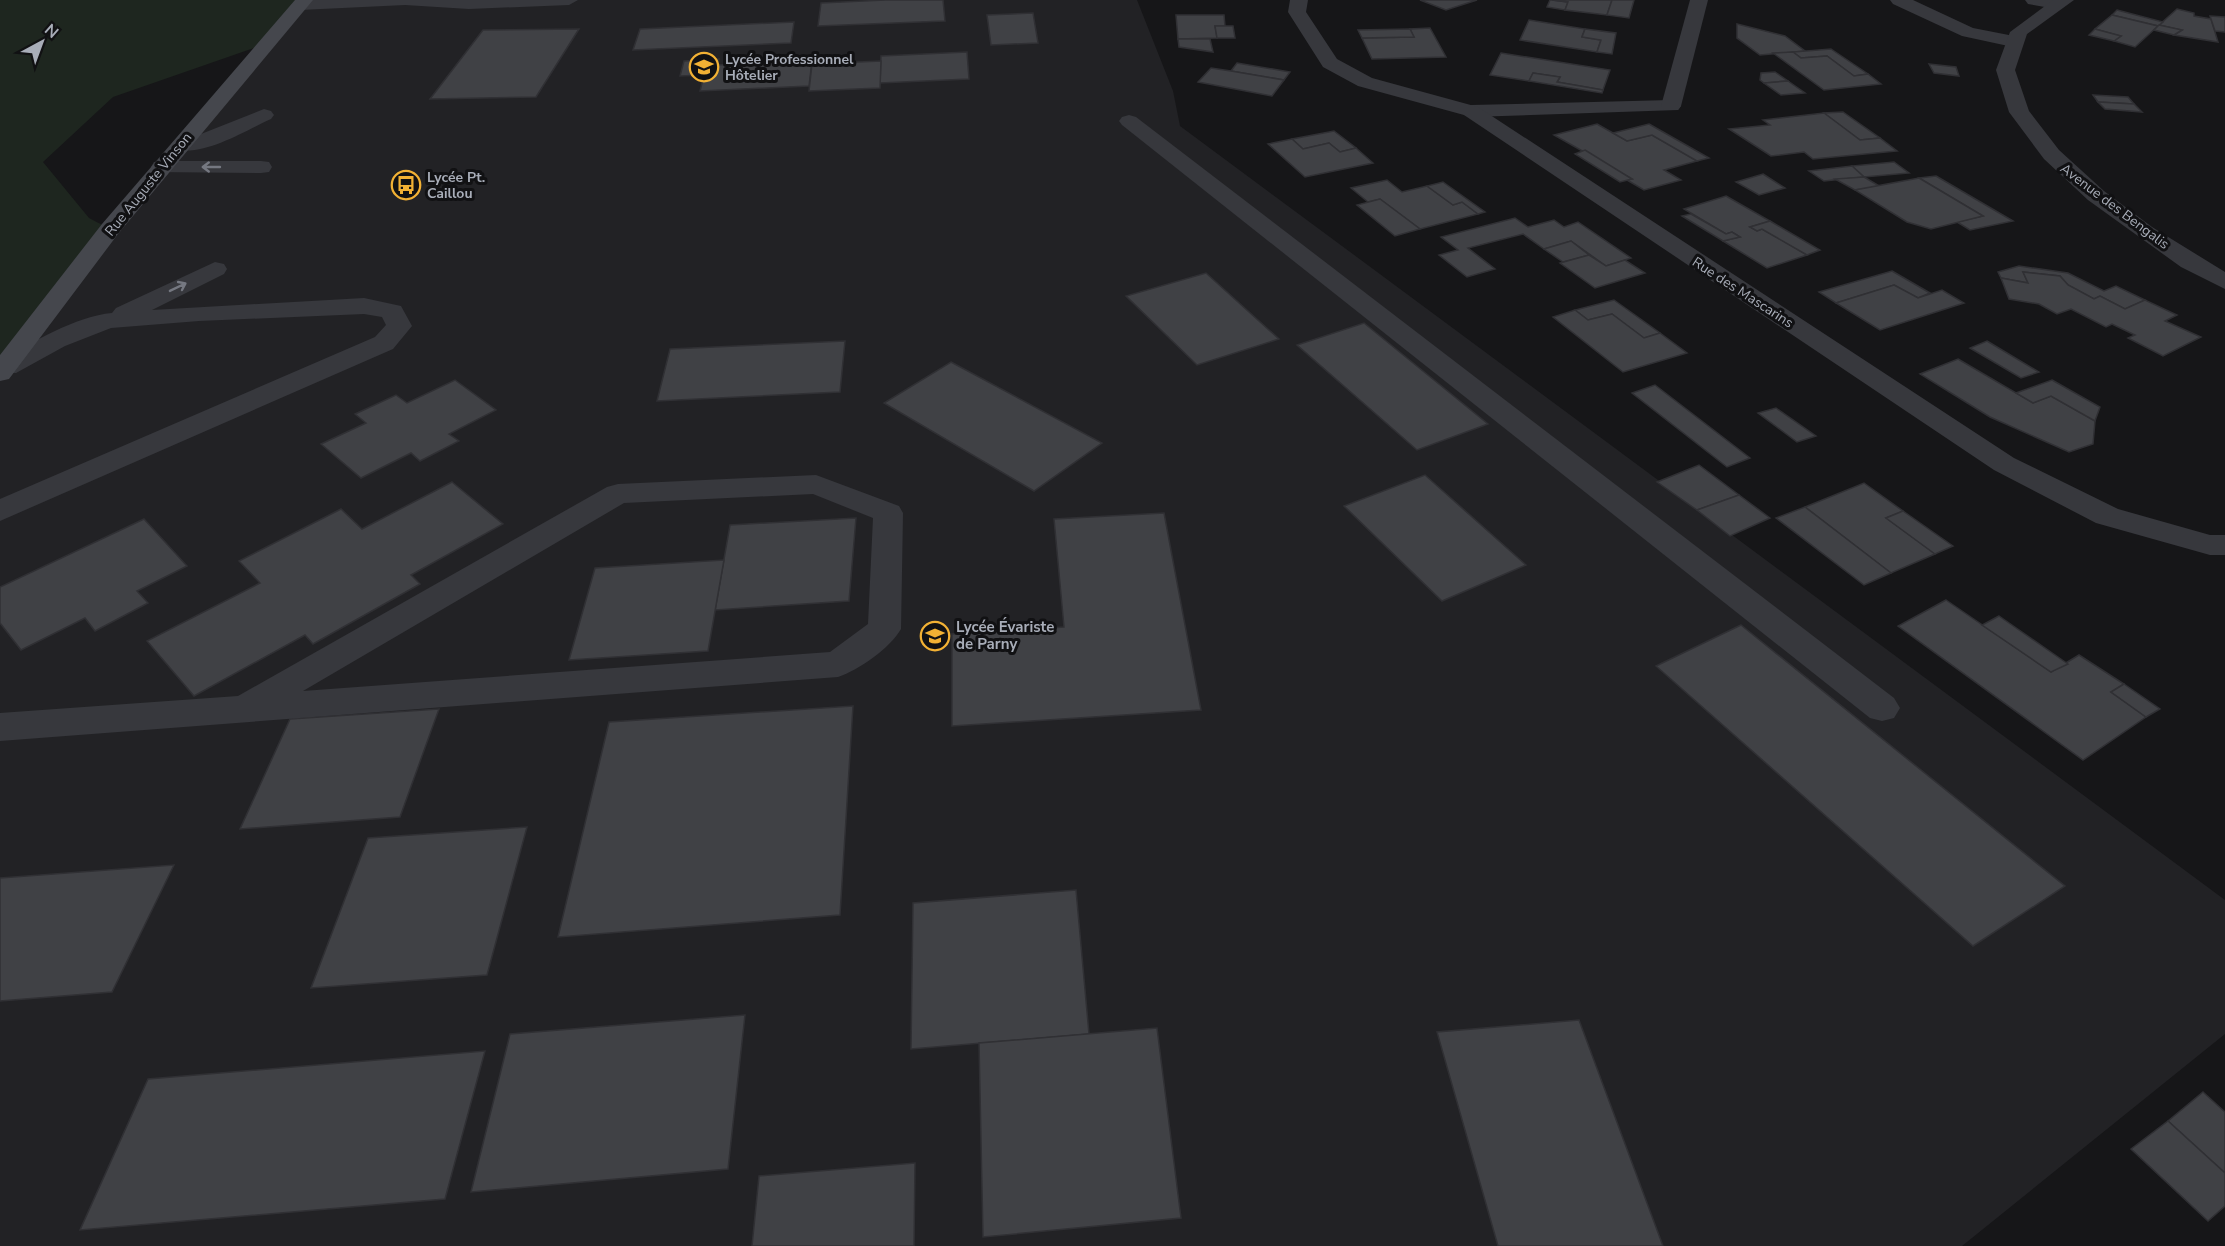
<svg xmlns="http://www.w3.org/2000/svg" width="2225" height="1246" font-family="'Nunito Sans',sans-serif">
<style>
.built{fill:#222225}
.green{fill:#1e261f}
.building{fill:#404145;stroke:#303034;stroke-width:1.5}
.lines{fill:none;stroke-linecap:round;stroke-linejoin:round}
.service{fill:#37383d;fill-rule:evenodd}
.minor{fill:#37383d;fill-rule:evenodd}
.tertiary{fill:#37383d;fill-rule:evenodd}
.secondary{fill:#45474d;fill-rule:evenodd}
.oneway{stroke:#757881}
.labels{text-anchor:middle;stroke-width:6;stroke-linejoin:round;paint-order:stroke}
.far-poi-label{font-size:14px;font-weight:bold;fill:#a8adb8;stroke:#111113;text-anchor:start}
.far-street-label{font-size:14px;fill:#a8adb8;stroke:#111113}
.poi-label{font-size:15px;font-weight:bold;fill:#a8adb8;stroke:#111113;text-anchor:start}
</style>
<rect width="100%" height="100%" fill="#161618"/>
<path class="built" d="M304,0H1137L1173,91L1180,126L2225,900V1034L1962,1246H0V373Z"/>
<path class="green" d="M0,0H304L265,44L113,97L43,162L89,218L110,229L0,373Z"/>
<g class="building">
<path d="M885,0H943L945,21L818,26L821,3Z"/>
<path d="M1420,0H1477L1446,10Z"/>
<path d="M1550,0H1552L1568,2L1565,10L1547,7Z"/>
<path d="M1552,0H1612L1607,15L1565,10L1568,2Z"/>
<path d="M1612,0H1634L1629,18L1607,15Z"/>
<path d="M2177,9L2194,13V16L2211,19L2218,42L2174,35L2182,30L2159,25Z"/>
<path d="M2117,10L2163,22L2158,26L2112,15Z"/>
<path d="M1033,13L1038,43L991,45L987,15Z"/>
<path d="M1176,15H1224L1225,26H1215L1217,38L1178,39Z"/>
<path d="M2112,15L2158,26L2135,47L2114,41L2121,36L2095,29Z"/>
<path d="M2210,16L2225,17V32L2215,31Z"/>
<path d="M1529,20L1585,29L1582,37L1601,40L1597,52L1520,40Z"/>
<path d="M794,22L791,43L633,50L640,29Z"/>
<path d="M1737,24L1785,36L1805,51L1760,55L1737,38Z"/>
<path d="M2159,25L2182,30L2174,35L2154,30Z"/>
<path d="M1215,26H1233L1235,38H1217Z"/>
<path d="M1430,28L1446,57L1372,59L1362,38L1414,37L1410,29Z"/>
<path d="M579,29L536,97L430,99L483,30Z"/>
<path d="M1410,29L1414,37L1362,38L1358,30Z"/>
<path d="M1585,29L1616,33L1612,54L1597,52L1601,40L1582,37Z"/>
<path d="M2095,29L2121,36L2114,41L2089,35Z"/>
<path d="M1178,39H1210L1213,52L1179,47Z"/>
<path d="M1831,49L1868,74L1854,76L1827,56L1801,58L1793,52Z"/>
<path d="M967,52L969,79L880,83L881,56Z"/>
<path d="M1793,52L1801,58L1827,56L1854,76L1868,74L1881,84L1824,90L1773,53Z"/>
<path d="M1501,53L1610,70L1603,90L1557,82L1560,77L1533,73L1529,81L1490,75Z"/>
<path d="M719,59L717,65L812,61L809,86L700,91L704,75L680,76L684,61Z"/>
<path d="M881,61L880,88L809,91L812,64Z"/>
<path d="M1237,63L1290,72L1284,80L1231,71Z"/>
<path d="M1929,64L1956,67L1959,76L1934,73Z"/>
<path d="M1211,68L1231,71L1284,80L1272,96L1198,82Z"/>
<path d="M1775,72L1788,81L1764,83L1760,80L1761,73Z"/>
<path d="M1533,73L1560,77L1557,82L1603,90L1602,93L1529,81Z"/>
<path d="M1788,81L1805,93L1781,95L1764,83Z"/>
<path d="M2093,95L2128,97L2134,104L2098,102Z"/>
<path d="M2098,102L2134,104L2142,112L2105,109Z"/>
<path d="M1843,112L1880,138L1860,140L1824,113Z"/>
<path d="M1824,113L1860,140L1880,138L1897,151L1813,159L1804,152L1771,156L1729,129L1770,125L1763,120Z"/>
<path d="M1597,124L1627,141L1652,135L1697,161L1664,170L1681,180L1644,190L1627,180L1632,179L1554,135Z"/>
<path d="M1649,124L1709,158L1697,161L1652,135L1627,141L1613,133Z"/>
<path d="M1334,131L1356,148L1340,152L1329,143L1303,149L1292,139Z"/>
<path d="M1292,139L1303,149L1329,143L1340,152L1356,148L1373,163L1305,177L1268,144Z"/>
<path d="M1585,150L1632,179L1620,182L1575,154Z"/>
<path d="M1894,162L1909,173L1864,177L1852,166Z"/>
<path d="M1852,166L1864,177L1824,181L1809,171Z"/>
<path d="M1763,174L1785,188L1759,195L1736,182Z"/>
<path d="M1936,176L2013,221L1970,230L1957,222L1983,216L1919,178Z"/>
<path d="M1864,177L1881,187L1855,190L1835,179Z"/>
<path d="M1919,178L1983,216L1931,229L1907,222L1855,190Z"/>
<path d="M1387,180L1402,192L1427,186L1453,205L1462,202L1478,214L1420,229L1380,199L1368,202L1351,188Z"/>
<path d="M1443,182L1485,212L1478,214L1462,202L1453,205L1427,186Z"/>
<path d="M1726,196L1770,221L1750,227L1757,231L1762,229L1807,255L1767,268L1723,241L1740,237L1732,232L1726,234L1684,209Z"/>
<path d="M1380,199L1420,229L1395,236L1357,205Z"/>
<path d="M1691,214L1726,234L1732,232L1740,237L1723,241L1682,216Z"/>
<path d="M1515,218L1528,227L1554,220L1564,227L1578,222L1631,258L1606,266L1571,241L1544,249L1523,234L1468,248L1495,269L1467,277L1439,255L1458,250L1441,237Z"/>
<path d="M1770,221L1820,250L1807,255L1762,229L1757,231L1750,227Z"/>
<path d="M1571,241L1589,255L1563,262L1544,249Z"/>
<path d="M1589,255L1606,266L1625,260L1645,273L1595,288L1560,263Z"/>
<path d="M2019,266L2068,273L2104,291L2116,286L2145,300L2125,309L2100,296L2094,299L2068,285L2060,276L2023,272L2028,283L2001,278L1998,272Z"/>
<path d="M1892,271L1930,293L1918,298L1894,285L1836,303L1819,292Z"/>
<path d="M2023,272L2060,276L2068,285L2094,299L2100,296L2125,309L2145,300L2177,315L2165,321L2201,337L2163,356L2128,338L2135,335L2112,324L2106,327L2071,309L2057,314L2039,304L2009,299L2001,278L2028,283Z"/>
<path d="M1206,273L1279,339L1197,365L1126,296Z"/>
<path d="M1894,285L1918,298L1942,290L1964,303L1880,330L1836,303Z"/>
<path d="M1614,300L1660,333L1644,338L1612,314L1588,320L1575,310Z"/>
<path d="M1575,310L1588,320L1612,314L1644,338L1660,333L1687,353L1623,372L1553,317Z"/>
<path d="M1364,323L1488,424L1417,450L1297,345Z"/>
<path d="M845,341L840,392L657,401L670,349Z"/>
<path d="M1987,341L2039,372L2021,378L1970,348Z"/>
<path d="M1958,359L2033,403L2051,396L2095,421L2093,444L2069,452L1990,417L1920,374Z"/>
<path d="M951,362L1102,443L1034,491L884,403Z"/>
<path d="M455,380L496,410L449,434L459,441L420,461L411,453L361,478L321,444L366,423L355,414L396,395L407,403Z"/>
<path d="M2052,380L2100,407L2095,421L2051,396L2033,403L2016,393Z"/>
<path d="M1655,385L1750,458L1727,467L1632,393Z"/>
<path d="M1776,408L1816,436L1797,442L1758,413Z"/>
<path d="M1699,465L1739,495L1697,510L1657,482Z"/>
<path d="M1425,475L1526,565L1442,601L1344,506Z"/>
<path d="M452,482L503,524L411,575L420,584L313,644L305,635L194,696L147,641L260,583L239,561L341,509L362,529Z"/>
<path d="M1864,483L1903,511L1886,518L1935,554L1891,573L1805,507Z"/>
<path d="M1739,495L1770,518L1730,536L1697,510Z"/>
<path d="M1805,507L1891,573L1864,585L1776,518Z"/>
<path d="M1903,511L1953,546L1935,554L1886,518Z"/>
<path d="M1164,513L1201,710L952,726V634L1064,627L1054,519Z"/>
<path d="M856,518L849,601L715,610L730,525Z"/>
<path d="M144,519L187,566L137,591L148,603L95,631L85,618L21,650L0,623V587Z"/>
<path d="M724,560L708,651L569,660L595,568Z"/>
<path d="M1946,600L2051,672L2079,655L2124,684L2111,692L2146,717L2083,760L1898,626Z"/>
<path d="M1999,616L2068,664L2051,672L1982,625Z"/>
<path d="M1741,625L2065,886L1973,946L1656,666Z"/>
<path d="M2124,684L2160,709L2146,717L2111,692Z"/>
<path d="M853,706L840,915L558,937L609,722Z"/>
<path d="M439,709L400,817L240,829L290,719Z"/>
<path d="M527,827L487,975L311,988L368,838Z"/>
<path d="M174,865L112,992L0,1001V878Z"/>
<path d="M1076,890L1089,1034L911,1049L913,903Z"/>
<path d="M745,1015L728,1169L471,1192L510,1034Z"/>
<path d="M1579,1020L1663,1246H1498L1437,1032Z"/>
<path d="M1157,1028L1181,1218L983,1237L979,1043Z"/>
<path d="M485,1051L445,1199L80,1230L148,1079Z"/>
<path d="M2203,1092L2225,1112V1173L2168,1121Z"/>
<path d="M2168,1121L2225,1173V1206L2208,1221L2131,1149Z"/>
<path d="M915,1163L914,1246H752L759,1176Z"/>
</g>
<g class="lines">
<g class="service">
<path d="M299,0H578L569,5L469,9L405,5L300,10L291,5Z"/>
<path d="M1890,0H1913L1973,28L2019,37L2022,41L2013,47L1962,36L1893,4Z"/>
<path d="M2025,0H2061L2065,4L2056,9L2028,4Z"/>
<path d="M1671,100L1678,102L1681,106L1678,110L1471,117L1464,115L1461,111L1464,107L1471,105Z"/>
<path d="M264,109L271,111L274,115L271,119C244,131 204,157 174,149L171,145L174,141L196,136Z"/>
<path d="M1129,115L1136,117L1894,698L1900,708L1894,718L1882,721L1870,718L1122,125L1119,121L1122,117Z"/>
<path d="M162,161H261L269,162L272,167L269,172L261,173L154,172L151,167L154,162Z"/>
<path d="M215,262L224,264L227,269L224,274L152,310L364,298L401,306L412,326L393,349L0,521V499L375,337L386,325L382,317L364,314L199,321L111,328L65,346L16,373H0V360C32,343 76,316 112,313L116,308Z"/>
<path d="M816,475L899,506L903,513L901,629C890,648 859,670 838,677L0,741V713L238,696L607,487L618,484ZM813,494L873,518L868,624L830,652L303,691L624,503Z"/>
</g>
<g class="minor">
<path d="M1290,0H1308L1306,12L1337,59L1372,78L1478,107L2014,458L2118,509L2210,535H2225V555H2210L2096,523L1994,470L1464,115L1358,86L1323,67L1288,12Z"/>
<path d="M1690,0H1708L1681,106L1678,110H1664L1661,106Z"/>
</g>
<path class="tertiary" d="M2053,0H2074L2027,34L2015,70L2029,111L2059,150L2104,191L2152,227L2225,272V289L2181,267L2088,200L2044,159L2009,112L1996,70L2010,32Z"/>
<path class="secondary" d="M295,0H313L118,234L9,379L0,381V355L102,224Z"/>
</g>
<defs><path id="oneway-shaft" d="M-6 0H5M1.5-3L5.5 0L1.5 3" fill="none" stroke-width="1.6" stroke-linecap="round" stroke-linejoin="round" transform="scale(1.5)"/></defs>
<g class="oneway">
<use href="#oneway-shaft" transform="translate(211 167) rotate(180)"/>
<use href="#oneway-shaft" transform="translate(178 287) rotate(-26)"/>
</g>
<defs>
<g id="school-ring" transform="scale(1.5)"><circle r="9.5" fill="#111113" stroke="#f2b134" stroke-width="1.5"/><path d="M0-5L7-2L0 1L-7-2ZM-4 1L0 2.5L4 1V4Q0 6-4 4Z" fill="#f2b134"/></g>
<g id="bus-ring" transform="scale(1.5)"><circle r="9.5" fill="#111113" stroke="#f2b134" stroke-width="1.5"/><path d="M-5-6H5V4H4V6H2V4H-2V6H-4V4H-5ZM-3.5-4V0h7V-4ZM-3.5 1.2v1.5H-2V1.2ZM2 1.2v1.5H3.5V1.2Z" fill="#f2b134"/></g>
</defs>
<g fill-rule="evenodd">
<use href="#school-ring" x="704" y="67"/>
<use href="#bus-ring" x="406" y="185"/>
<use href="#school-ring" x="935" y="636"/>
</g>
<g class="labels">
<g class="far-poi-label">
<text x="725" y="64">Lycée Professionnel<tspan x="725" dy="16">Hôtelier</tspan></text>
<text x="427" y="182">Lycée Pt.<tspan x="427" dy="16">Caillou</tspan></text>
</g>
<g class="far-street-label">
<text transform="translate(148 184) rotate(-51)" y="5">Rue Auguste Vinson</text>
<text transform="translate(2115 206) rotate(37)" y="5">Avenue des Bengalis</text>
<text transform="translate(1743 292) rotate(33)" y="5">Rue des Mascarins</text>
</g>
<g class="poi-label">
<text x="956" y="632">Lycée Évariste<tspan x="956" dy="17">de Parny</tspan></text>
</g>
</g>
<g transform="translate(42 42) rotate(41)" stroke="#111113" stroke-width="4.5" paint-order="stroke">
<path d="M0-4.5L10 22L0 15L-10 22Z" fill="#a8adb8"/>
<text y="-9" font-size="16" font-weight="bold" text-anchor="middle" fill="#a8adb8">N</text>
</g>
</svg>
